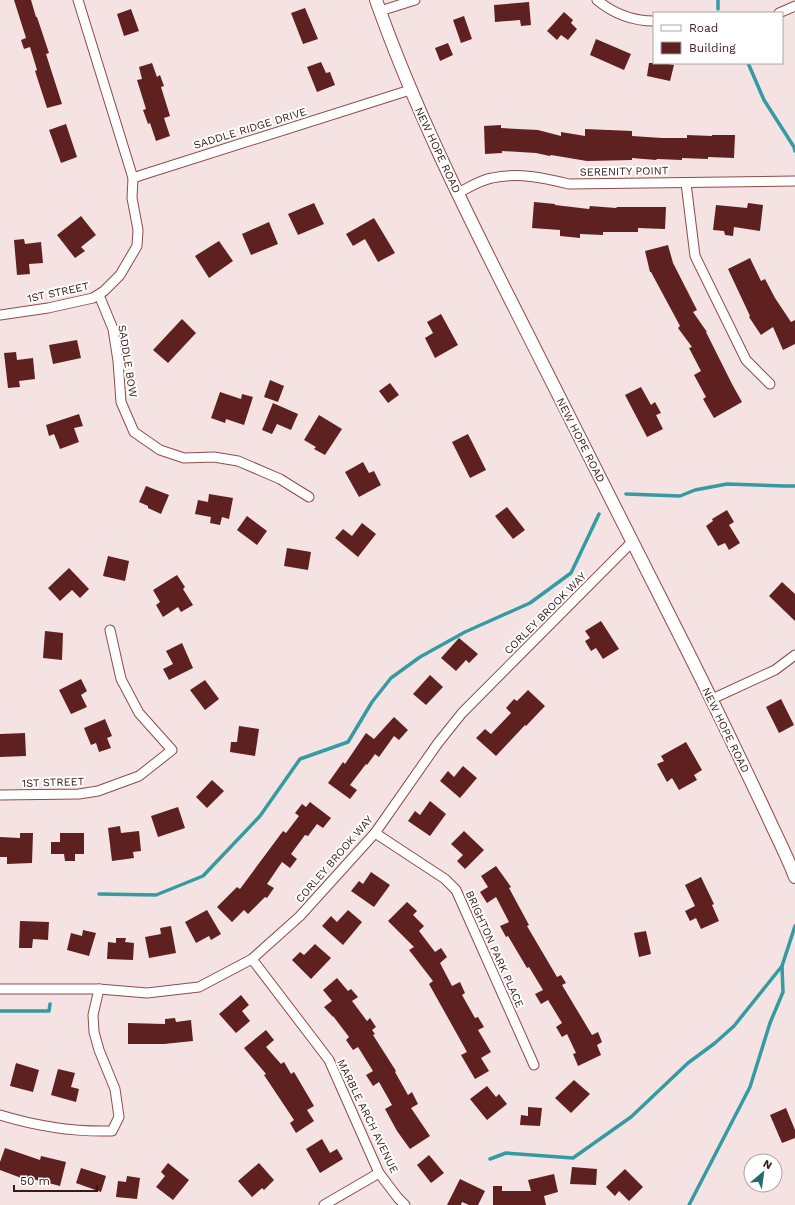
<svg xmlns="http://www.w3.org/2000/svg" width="795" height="1205" font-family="'Work Sans',sans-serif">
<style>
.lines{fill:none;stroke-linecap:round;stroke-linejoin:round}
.stream{stroke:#359ba3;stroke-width:3.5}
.building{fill:#5f2120}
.minor-casing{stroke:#8e4c48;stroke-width:11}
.tertiary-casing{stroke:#8e4c48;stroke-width:14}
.minor{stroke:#fff;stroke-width:9}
.tertiary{stroke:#fff;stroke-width:12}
.labels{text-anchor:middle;stroke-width:4;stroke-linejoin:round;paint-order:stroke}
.street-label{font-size:11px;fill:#361a18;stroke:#fff}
</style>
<rect width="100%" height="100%" fill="#f4e3e2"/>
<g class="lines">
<g class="stream">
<path d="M718,0V9"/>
<path d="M748,63L764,100L794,147L795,151"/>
<path d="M626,494L680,496L695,490L727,484L784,486H795"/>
<path d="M99,894L156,895L203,876L260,816L300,759L348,742L372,702L391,678L420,657L465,632L530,603L571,573L599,514"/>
<path d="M0,1011H49L50,1004"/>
<path d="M490,1159L506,1153L573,1158L631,1117L688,1063L715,1043L734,1026L782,966L795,926"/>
<path d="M689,1205L750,1087L770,1023L783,992L782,966"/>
</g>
</g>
<g class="building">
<path d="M14,0H31L36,17H37L49,53L46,54L62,104L47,108L35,71L37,70L30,47L24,49L21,40L26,38Z"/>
<path d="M529,2L531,25L521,26L520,20L495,22L494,5Z"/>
<path d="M305,8L318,39L303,44L291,13Z"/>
<path d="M131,9L139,31L124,36L117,14Z"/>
<path d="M564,12L573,20L571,23L577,29L568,40L561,35L557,40L547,31Z"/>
<path d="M464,16L472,39L461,43L453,20Z"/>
<path d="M596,39L631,54L624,70L590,55Z"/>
<path d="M448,43L453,55L440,61L435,48Z"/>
<path d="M321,62L326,73L330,72L335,85L317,92L307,67Z"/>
<path d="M152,63L157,77L160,75L164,86L161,87L170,116L164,118L170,136L156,141L150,123L148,124L143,110L146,109L137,80L142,79L139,67Z"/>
<path d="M649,63H663L674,65L670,81L647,76Z"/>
<path d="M66,124L77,157L61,163L49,130Z"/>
<path d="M501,125V128L538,130L561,136V132L585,136V129L632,131V136L662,138H687V135L712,136V135H735L734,158L708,157V159L682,158V160L657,159L656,160L632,158V160L587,161L551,155L550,156L536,153L502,151V153L485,154L484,126Z"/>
<path d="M534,202L555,204V205L589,209L590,206L616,208L617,207H666L665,229L638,228V232H603V235L580,234V238L560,236V230L532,228Z"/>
<path d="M314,203L324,224L298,235L288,214Z"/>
<path d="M748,203L763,205L760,231L734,227L733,236L725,235L724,231L713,230L716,205L747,208Z"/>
<path d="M81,216L96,235L81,247L85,251L75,258L57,235Z"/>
<path d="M374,218L395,253L378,262L365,239L353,246L346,234Z"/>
<path d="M269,222L278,244L251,255L242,234Z"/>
<path d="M24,239L25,244L41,242L43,263L29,264L30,274L17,275L14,240Z"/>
<path d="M219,241L233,261L209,278L195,256Z"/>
<path d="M668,245L673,263L697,310L693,312L707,332H706L732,384L742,402L714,418L703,399L706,397L694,375L701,371L689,348L692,347L678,328L680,326L651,272H650L645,251Z"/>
<path d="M750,258L761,281L765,279L775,298L791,322L795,320V344L783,350L773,327L761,335L749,317L750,316L728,269Z"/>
<path d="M441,314L458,345L435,358L425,338L433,333L427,322Z"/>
<path d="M182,319L196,333L168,363L153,350Z"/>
<path d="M77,340L81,358L53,364L49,345Z"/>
<path d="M16,352L17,360L33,358L35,379L19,381L20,387L8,388L4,353Z"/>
<path d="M270,380L284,386L278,402L264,397Z"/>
<path d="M390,383L399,395L388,403L379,391Z"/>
<path d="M641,387L651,405L655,402L661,413L656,415L663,429L647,437L625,395Z"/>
<path d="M220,392L241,399L242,394L253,397L244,425L226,419L225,423L211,418Z"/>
<path d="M273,403L298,414L291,430L277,424L272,434L262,430Z"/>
<path d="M79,414L83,426L74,428L79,442L60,449L54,434L49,436L46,425Z"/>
<path d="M319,415L342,429L325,455L314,449L316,447L304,440Z"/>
<path d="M468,434L486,470L470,478L452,442Z"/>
<path d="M363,462L369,473L374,471L381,485L359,497L345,472Z"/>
<path d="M146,486L169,495L161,514L148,508V506L139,502Z"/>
<path d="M209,494L233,498L229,519L222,517L220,525L210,523L211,517L195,514L198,500L208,502Z"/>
<path d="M507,507L525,530L513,539L495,516Z"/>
<path d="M727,510L734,522L729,525L740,543L729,550L725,543L718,546L706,526L713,521L712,519Z"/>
<path d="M247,516L267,531L257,545L237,530Z"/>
<path d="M362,523L376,534L358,557L335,538L343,529L352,536Z"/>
<path d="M287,548L311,552L308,570L284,566Z"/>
<path d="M108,556L129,561L125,581L103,576Z"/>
<path d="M69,568L89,589L80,598L72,590L60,601L48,588Z"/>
<path d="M177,575L185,587L183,589L193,605L181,612L178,607L163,617L156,605L160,602L153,590Z"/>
<path d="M782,582L795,594V621L769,596Z"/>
<path d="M601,621L619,649L603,659L596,648L591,651L585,641L590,638L585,631Z"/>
<path d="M45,631L63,633L62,660L43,658Z"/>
<path d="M459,638L478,654L469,663L466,660L456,671L441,658Z"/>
<path d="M182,643L193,668L169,680L163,669L173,664L166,651Z"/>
<path d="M430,675L443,687L426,705L413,694Z"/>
<path d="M81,679L87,691L81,695L87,707L71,714L59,690Z"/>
<path d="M205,680L219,699L205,710L190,690Z"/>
<path d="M528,690L545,706L526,726L525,725L496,756L476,738L485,729L491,734L511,713L506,708L514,699L517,701Z"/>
<path d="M781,699L794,725L779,733L766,707Z"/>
<path d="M394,717L408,730L399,740L394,736L379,757L375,754L367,765L366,764L350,785L357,790L350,799L328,783L343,762L345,764L366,733L374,739Z"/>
<path d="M105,719L112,736L107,738L111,748L99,752L96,743L91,745L84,728Z"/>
<path d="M239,726L259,729L255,756L230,752L231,742H237Z"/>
<path d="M25,733L26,756L0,757V734Z"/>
<path d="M686,742L702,770L694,775L697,780L679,790L672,778L667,782L657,764L664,761L661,756Z"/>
<path d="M463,766L477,778L460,798L440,781L448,771L454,777Z"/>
<path d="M212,780L224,791L207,808L196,797Z"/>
<path d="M430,801L446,814L430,836L408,821L415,811L420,815Z"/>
<path d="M310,802L331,818L323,828L317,824L308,836L305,835L291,854L297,859L290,868L282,862L267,884L274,888L267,898L265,897L248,914L244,910L232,922L217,907L237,887L240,889L283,831L286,833L299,816L295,813L302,804L306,807Z"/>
<path d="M178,807L185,828L158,837L151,816Z"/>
<path d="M120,826L121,833L139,831L141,851L133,852L134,858L112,861L108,828Z"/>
<path d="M464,831L484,850L465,869L457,861L463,855L451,844Z"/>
<path d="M20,833H33L32,863L7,864V857H0V837L20,838Z"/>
<path d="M60,833H84V854H75V861H65L64,854H51V842H60Z"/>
<path d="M496,866L511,887L509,888L529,925L527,926L557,977L561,975L566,983L562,985L592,1035L598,1032L602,1042L597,1045L601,1055L578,1066L573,1054L576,1053L567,1034L562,1037L556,1027L562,1023L548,1000L541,1004L535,994L543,990L529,967L527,968L508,936L506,937L500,926L509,922L496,897L487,903L480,892L488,887L481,876Z"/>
<path d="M371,872L390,885L374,907L351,891L359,881L363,884Z"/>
<path d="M701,877L714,904L712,905L719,921L701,929L696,918L690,921L685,911L695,906L685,885Z"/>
<path d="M407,902L417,911L413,915L424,926L419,931L435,952L441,948L447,957L440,963L452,986L460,982L465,993L462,995L475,1018L478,1017L484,1027L478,1030L491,1052L481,1058L489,1071L475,1079L461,1055L467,1052L429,984L433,981L409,950L414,947L388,921Z"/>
<path d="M207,910L221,934L211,940L209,936L196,943L185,922Z"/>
<path d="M348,910L362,922L343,945L322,926L331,916L337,922Z"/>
<path d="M20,921L49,922L48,940L33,939L32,948H19Z"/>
<path d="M171,926L176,953L149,958L145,937L161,934L160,928Z"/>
<path d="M83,930L96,933L89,956L67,950L71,933L82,936Z"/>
<path d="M646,931L651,954L639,957L634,933Z"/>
<path d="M116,938H126L125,942L134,943L133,960L107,959L108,942L116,943Z"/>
<path d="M315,944L331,958L311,979L292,960L300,952L304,955Z"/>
<path d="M337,978L348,991L351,989L358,997L352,1001L367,1021L370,1018L376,1027L372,1030L375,1034L373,1035L396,1071L395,1072L408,1095L412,1092L418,1104L411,1108L430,1136L410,1149L397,1131L385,1109L392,1105L379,1082L373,1086L366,1075L373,1071L358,1047L353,1050L346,1040L349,1037L333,1016V1017L324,1007L332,1001L323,990Z"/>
<path d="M241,995L249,1005L242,1011L250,1021L236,1033L219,1014Z"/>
<path d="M175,1018L176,1022L191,1020L193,1041L164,1044H128V1023L165,1024V1019Z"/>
<path d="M266,1030L274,1040L266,1047L281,1064L284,1062L291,1074L294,1072L314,1106L307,1110L314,1121L296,1133L290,1123L294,1120L264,1075L266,1074L244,1048Z"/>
<path d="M16,1063L39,1070L33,1092L10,1086Z"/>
<path d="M58,1069L75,1073L71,1087L79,1089L76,1102L51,1095Z"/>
<path d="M574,1080L590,1094L571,1113L555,1098Z"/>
<path d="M487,1086L496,1097L499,1094L507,1104L487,1120L470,1099Z"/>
<path d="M528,1107L542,1108L540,1126L520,1125L521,1115L528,1116Z"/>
<path d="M786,1108L795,1130V1138L782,1143L770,1115Z"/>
<path d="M322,1139L330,1153L337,1149L343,1159L320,1173L306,1149Z"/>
<path d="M5,1148L40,1160L41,1156L66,1162L60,1186L25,1177L24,1179L0,1170V1162Z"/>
<path d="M429,1155L444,1173L431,1183L417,1165Z"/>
<path d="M168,1163L189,1180L173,1200L156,1187L165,1176L161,1172Z"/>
<path d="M259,1163L274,1180L264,1190L262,1188L252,1197L238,1181Z"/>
<path d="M572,1167L597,1169L596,1185L570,1184Z"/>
<path d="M81,1168L106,1176L101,1192L76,1183Z"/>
<path d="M625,1169L643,1187L629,1201L619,1191L615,1196L606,1187Z"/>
<path d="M554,1174L558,1192L544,1196L546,1205H493V1186H502V1191H531L528,1180Z"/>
<path d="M127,1176L140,1178L137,1199L116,1197L118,1181L126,1182Z"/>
<path d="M460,1179L485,1191L478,1205H469L462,1202L461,1205H447Z"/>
</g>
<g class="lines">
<g class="minor-casing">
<g id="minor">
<path d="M597,0C614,14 632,21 654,21"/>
<path d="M380,11L415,0"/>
<path d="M779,13L795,6"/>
<path d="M133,178L145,174L410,90"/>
<path d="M686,183L695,256L746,360L770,384"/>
<path d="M458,193C468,188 480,180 492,178C518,172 544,178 569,184L795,181"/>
<path d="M99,295L113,329L118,361L121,402L134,432L160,450L184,458L214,457L238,461L280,479L309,497"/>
<path d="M0,315L48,308L93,298L104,291L120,275L137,246L138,230L132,198L133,178L78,0"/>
<path d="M712,699L775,670L795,655"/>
<path d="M0,795L79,794L98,791L139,776L172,750L139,713L121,679L110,630"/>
<path d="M375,833L445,879L456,890L534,1065"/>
<path d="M252,959L329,1060L379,1173L398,1198L405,1205"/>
<path d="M0,989H99L147,993L199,987L252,959L300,916L375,833L438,743L462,713L633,541"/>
<path d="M0,1115C36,1126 74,1132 112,1131L119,1117L115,1089L99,1050L94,1032L93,1015L99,989"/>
<path d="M324,1205L379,1173"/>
</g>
</g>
<g class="tertiary-casing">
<path id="tertiary" d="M376,0C413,105 462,204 512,303C570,419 630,535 688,652C715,706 741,760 767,815C776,835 787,856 795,877"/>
</g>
<use href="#minor" class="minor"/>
<use href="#tertiary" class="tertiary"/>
</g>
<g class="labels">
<g class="street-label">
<text transform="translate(250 128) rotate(-17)" y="4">SADDLE RIDGE DRIVE</text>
<text transform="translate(438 150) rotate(65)" y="4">NEW HOPE ROAD</text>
<text transform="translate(624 171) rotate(-1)" y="4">SERENITY POINT</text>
<text transform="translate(58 292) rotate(-12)" y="4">1ST STREET</text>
<text transform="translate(128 361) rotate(81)" y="4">SADDLE BOW</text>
<text transform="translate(581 440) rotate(63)" y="4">NEW HOPE ROAD</text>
<text transform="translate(545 613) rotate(-45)" y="4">CORLEY BROOK WAY</text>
<text transform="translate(726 730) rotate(64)" y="4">NEW HOPE ROAD</text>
<text transform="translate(53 782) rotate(-2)" y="4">1ST STREET</text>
<text transform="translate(334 859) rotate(-49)" y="4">CORLEY BROOK WAY</text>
<text transform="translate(495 949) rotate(66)" y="4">BRIGHTON PARK PLACE</text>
<text transform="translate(368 1116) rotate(64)" y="4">MARBLE ARCH AVENUE</text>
</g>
</g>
<rect x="653" y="12" width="130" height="52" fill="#ffffff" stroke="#afa3a3"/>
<rect x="661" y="25" width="20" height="6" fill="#ffffff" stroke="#afa3a3"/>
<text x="689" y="32" font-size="12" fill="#361a18">Road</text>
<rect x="661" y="42" width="20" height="12" fill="#5f2120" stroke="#afa3a3"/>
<text x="689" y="52" font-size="12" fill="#361a18">Building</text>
<g transform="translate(763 1173) rotate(29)"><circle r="19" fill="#ffffff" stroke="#afa3a3"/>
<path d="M0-3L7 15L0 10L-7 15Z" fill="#216c73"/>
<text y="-6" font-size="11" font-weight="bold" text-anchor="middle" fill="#361a18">N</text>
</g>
<path d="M14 1185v6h83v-6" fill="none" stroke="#361a18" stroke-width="2"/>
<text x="20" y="1185" font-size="12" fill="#361a18" stroke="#ffffff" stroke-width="3" paint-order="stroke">50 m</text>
</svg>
